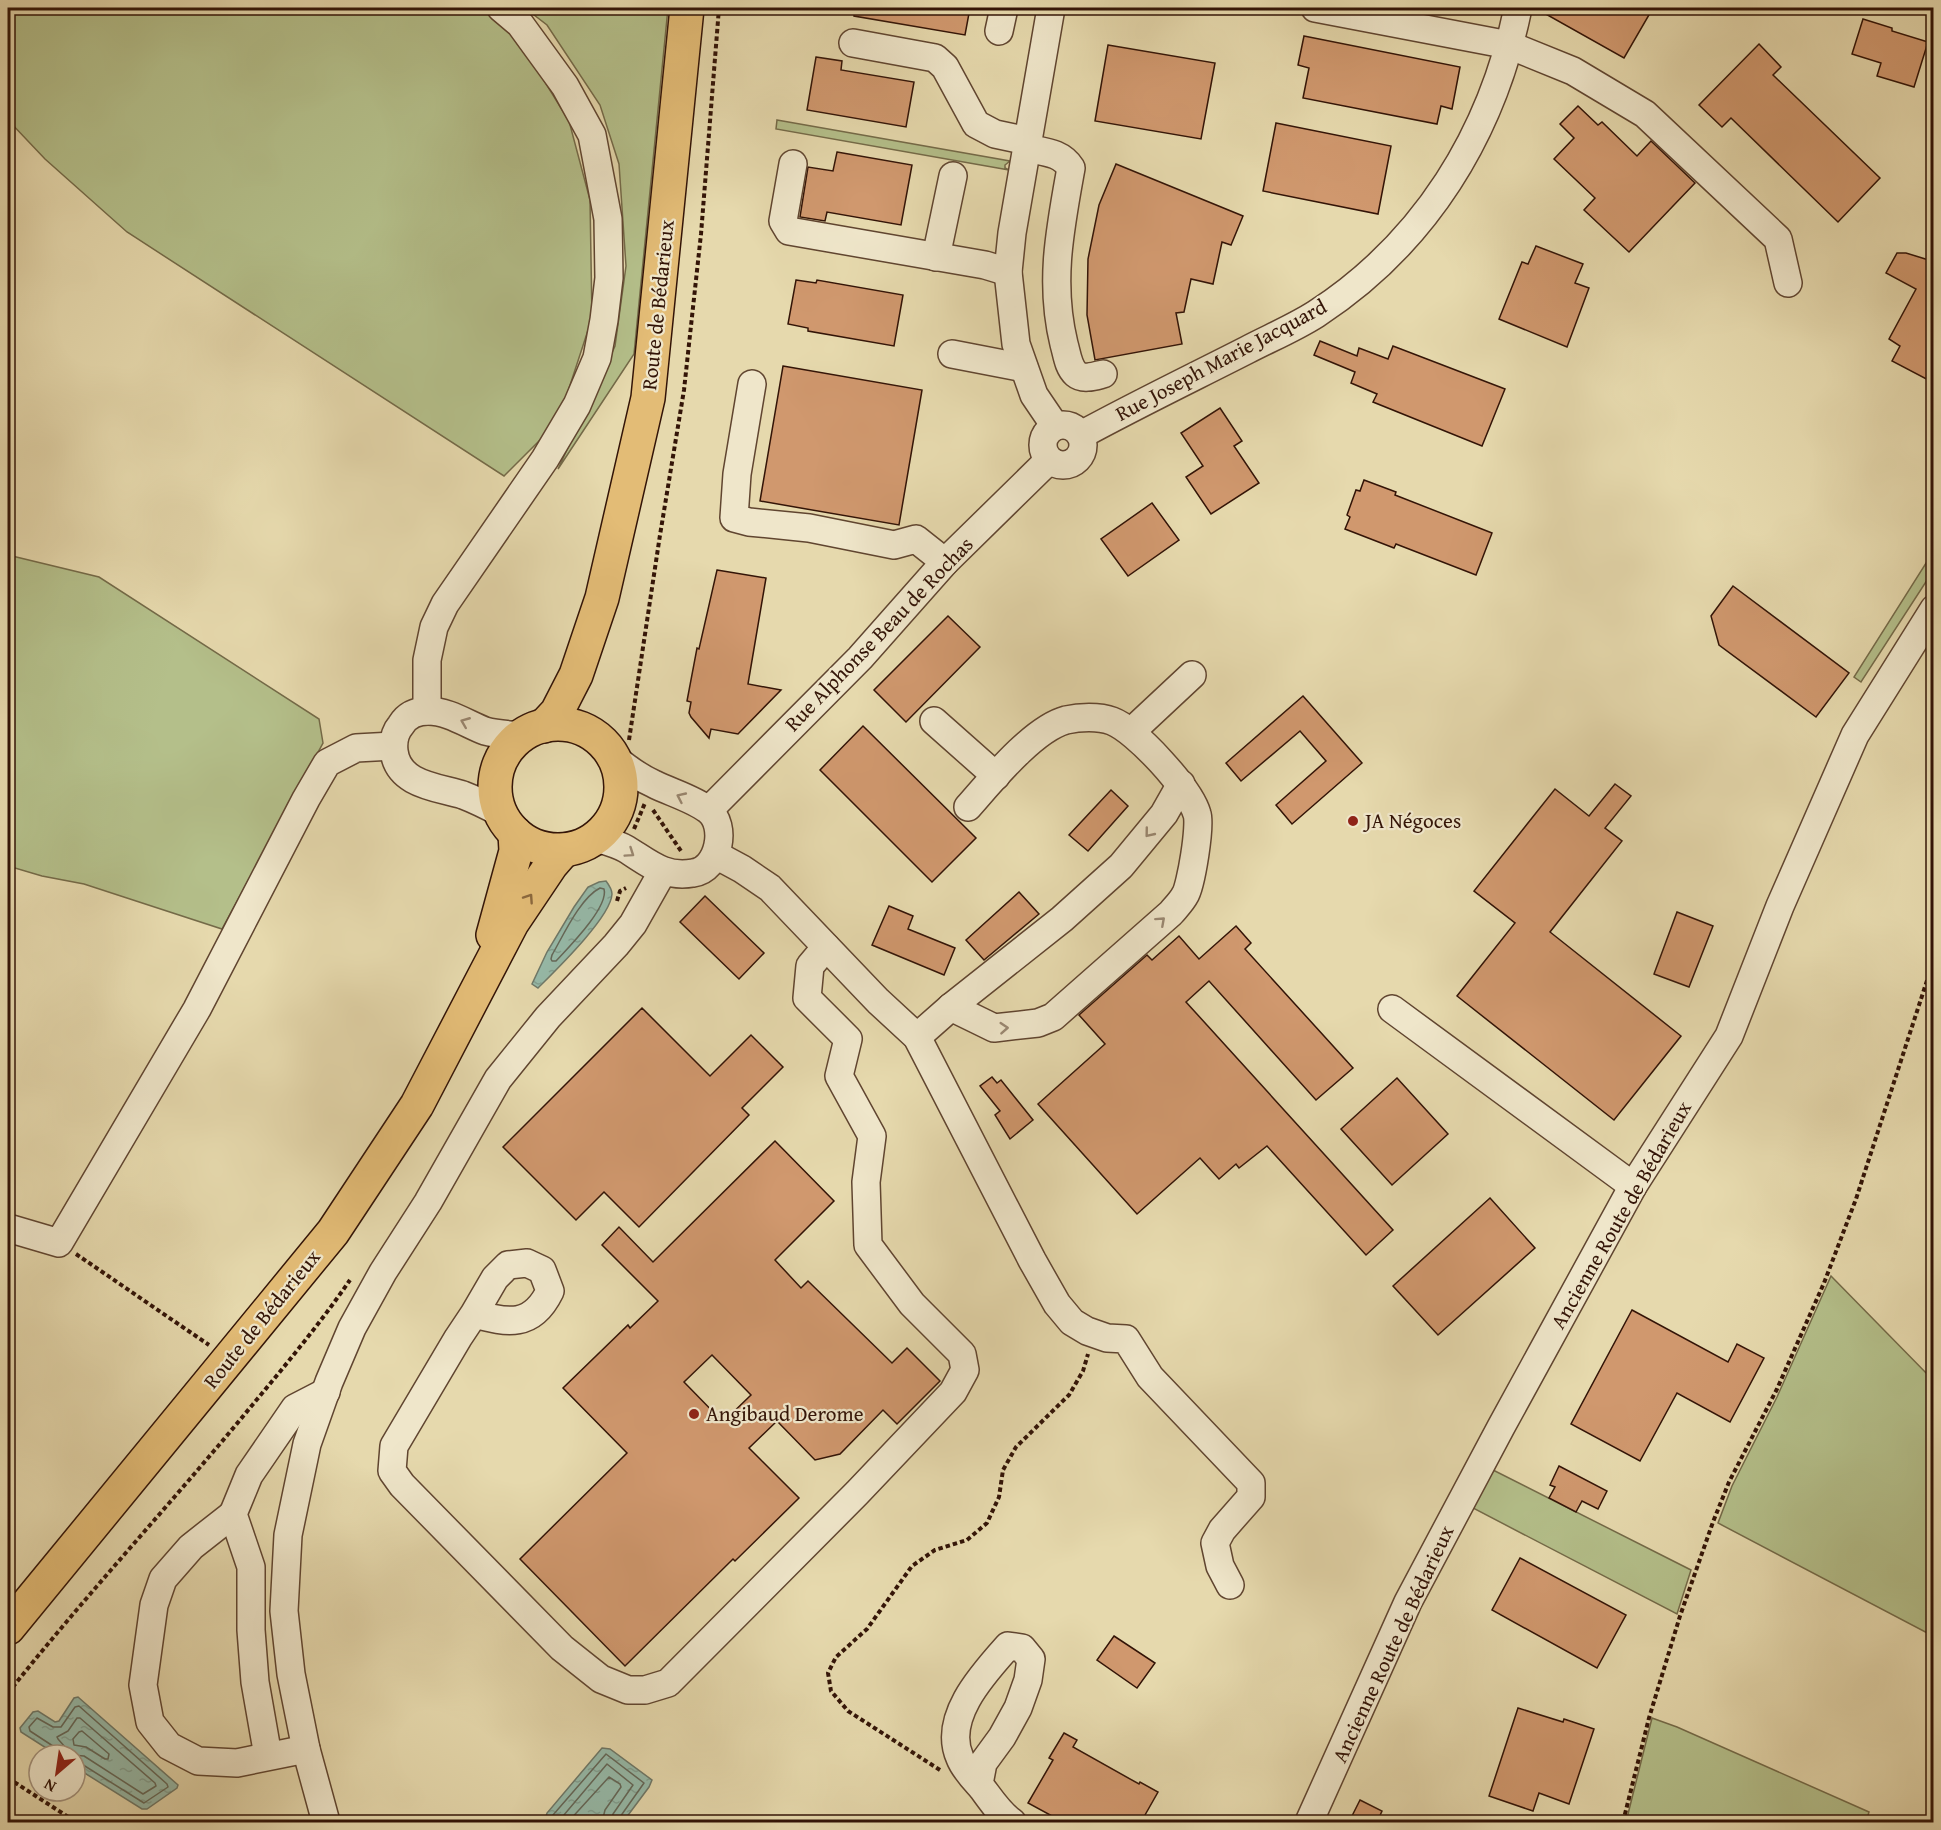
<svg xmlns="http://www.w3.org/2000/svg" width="1941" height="1830" font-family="'Gentium Book Plus',serif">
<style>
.green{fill:#b4bf8a;stroke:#746a48;stroke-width:1.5}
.water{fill:url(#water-ripples);stroke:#6e7868;stroke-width:1.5}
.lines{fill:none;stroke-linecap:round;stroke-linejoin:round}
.shore{stroke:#646758;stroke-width:1.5}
.building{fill:#d0986e;stroke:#331407;stroke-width:1.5;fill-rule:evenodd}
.minor-casing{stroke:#604530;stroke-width:30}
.major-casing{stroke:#331407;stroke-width:36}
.path{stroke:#331407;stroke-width:4;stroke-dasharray:4.5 3;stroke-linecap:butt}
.minor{stroke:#efe6ca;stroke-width:27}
.major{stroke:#e3bc76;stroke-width:33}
.oneway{stroke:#9a8872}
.oneway2{stroke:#8b683e}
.poi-dot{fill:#8f2418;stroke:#efe6ca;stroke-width:2}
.labels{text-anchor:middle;stroke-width:4.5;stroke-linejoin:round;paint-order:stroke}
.street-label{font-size:21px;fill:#331407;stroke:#efe6ca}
.poi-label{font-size:21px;fill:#331407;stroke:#efe6ca;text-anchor:start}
</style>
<defs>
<pattern id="water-ripples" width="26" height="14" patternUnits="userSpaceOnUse" patternTransform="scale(1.5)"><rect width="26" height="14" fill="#96baa9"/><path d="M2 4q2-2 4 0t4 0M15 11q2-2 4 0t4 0" fill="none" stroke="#829f90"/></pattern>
</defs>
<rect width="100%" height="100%" fill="#e6d9ad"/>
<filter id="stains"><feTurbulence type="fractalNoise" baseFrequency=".00333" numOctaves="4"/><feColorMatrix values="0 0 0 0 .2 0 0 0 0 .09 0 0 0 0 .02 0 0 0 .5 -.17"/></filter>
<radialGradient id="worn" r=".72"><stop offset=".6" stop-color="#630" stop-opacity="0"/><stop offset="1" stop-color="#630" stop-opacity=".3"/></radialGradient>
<g class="green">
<path d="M8,8H481L516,35L569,121L590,200L592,318L558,422L504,476L127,232L45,159L8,120Z"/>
<path d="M525,8H668L634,354L558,469L615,346L626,266L619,164L600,105L547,25Z"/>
<path d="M777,120L1010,161L1005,165V168L1009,170L776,129Z"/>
<path d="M1933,552V571L1861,682L1854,677Z"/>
<path d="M8,555L99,577L319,719L323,743L222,929L84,884L42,876L8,866Z"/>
<path d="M1831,1276L1933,1380V1636L1718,1523L1732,1486L1777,1397Z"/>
<path d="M1493,1470L1691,1570L1677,1614L1473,1508Z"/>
<path d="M1652,1718L1677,1727L1869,1812L1866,1822H1626Z"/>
</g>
<g class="water">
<path d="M606,881C609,885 612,889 612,894C611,917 555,971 538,988L532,984L547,952L574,907L588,887L599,882Z"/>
<path d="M78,1697L178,1785L177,1788L147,1809H142L75,1767V1755H57L21,1732L20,1728L33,1712L38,1711L55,1722L59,1721L74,1698Z"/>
<path d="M602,1748L610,1749L652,1780L649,1787L623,1822H544L547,1813Z"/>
</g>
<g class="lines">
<g class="shore">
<path d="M600,888L604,889C609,907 568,948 556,961H552L551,959L552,955C563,936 580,898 600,888Z"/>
<path d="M82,1731L109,1754L108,1759H105L86,1747L74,1745L73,1739L79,1732Z"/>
<path d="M59,1755L56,1748L30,1731L29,1727L37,1718L53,1727H61L75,1707L79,1706L167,1784L168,1787L144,1803L80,1763L75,1762"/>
<path d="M68,1755L65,1747L58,1739L57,1737L68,1731L77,1718H80L155,1783L156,1786L143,1794L84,1756L72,1755"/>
<path d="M550,1822L553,1815L606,1754L644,1783L620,1817L619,1822"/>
<path d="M558,1822L607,1764L633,1785L613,1814L611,1822"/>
<path d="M568,1822L609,1777L620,1784L621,1787L605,1810L602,1822"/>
</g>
</g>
<g class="building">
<path d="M854,8H970L965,35L854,16Z"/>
<path d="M1535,8H1653L1624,58Z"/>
<path d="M1863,19L1892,28V31L1928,42L1914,87L1877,76L1881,63L1852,54Z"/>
<path d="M1304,36L1460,67L1452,109L1441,106L1437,124L1303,98L1309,68L1298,65Z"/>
<path d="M1759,44L1781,67L1773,75L1880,178L1838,222L1731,118L1722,127L1699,105Z"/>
<path d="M1108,45L1215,63L1201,139L1095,121Z"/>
<path d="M816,57L842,61L841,70L914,82L906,127L807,110Z"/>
<path d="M1578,106L1598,125L1602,122L1637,156L1651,141L1695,183L1629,252L1584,210L1595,198L1554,159L1574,138L1560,124Z"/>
<path d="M1276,123L1391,146L1378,214L1263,191Z"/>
<path d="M837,152L912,165L901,225L827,212L825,221L800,217L808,167L833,171Z"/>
<path d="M1116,164L1243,216L1231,245L1222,242L1213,284L1191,279L1184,312L1176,313L1182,344L1095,360L1087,315L1088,259L1099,205Z"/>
<path d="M1536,246L1583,264L1575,283L1589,288L1567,347L1499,319L1522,262L1528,264Z"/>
<path d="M1897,253H1906L1932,261L1934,258V383L1892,361L1900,346L1889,339L1916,289L1886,273Z"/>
<path d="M796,280L816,283L817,280L903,295L894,346L808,331V328L788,324Z"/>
<path d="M1320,341L1357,356L1359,348L1388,359L1393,346L1505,389L1482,446L1373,402L1377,394L1351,383L1355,372L1314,355Z"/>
<path d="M783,366L922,390L899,525L760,501Z"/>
<path d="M1220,408L1242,441L1234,446L1259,483L1211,514L1186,477L1203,466L1181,433Z"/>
<path d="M1364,480L1396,492L1395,495L1492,533L1476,575L1396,544L1394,548L1345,529L1350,517L1347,515L1356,490L1360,491Z"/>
<path d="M1152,503L1179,540L1128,576L1101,539Z"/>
<path d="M717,570L766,578L748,684L781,690L738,734L711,729L709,738L691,717L689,713L691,702L687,701L697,648L699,649Z"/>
<path d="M1733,586L1849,673L1816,717L1719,645L1711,616Z"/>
<path d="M948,616L980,647L906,722L874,690Z"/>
<path d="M1303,696L1362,763L1292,824L1276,805L1326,761L1300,731L1241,781L1226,763Z"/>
<path d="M863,726L976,838L932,882L820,770Z"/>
<path d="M1615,784L1631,796L1605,828L1622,841L1550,932L1681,1036L1614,1120L1457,996L1515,923L1474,891L1555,789L1589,816Z"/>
<path d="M1111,790L1128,806L1088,851L1069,835Z"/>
<path d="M1019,892L1039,914L984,960L966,940Z"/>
<path d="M705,896L764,953L739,979L680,922Z"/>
<path d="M889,906L913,916L908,929L955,948L944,975L872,945Z"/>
<path d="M1677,912L1713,926L1689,987L1654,974Z"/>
<path d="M1236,926L1251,943L1245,949L1353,1068L1316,1100L1209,981L1186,1002L1393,1230L1366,1255L1267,1146L1239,1168L1236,1164L1219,1179L1200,1158L1137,1214L1038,1104L1105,1044L1079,1015L1147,955L1152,960L1179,936L1199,959Z"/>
<path d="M642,1008L710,1076L751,1035L783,1067L742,1108L749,1115L639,1227L604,1192L576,1220L503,1147Z"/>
<path d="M992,1077L997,1083L1001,1080L1033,1120L1010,1139L995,1115L1000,1111L980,1086Z"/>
<path d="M1397,1078L1448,1134L1392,1185L1341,1129Z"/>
<path d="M775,1141L834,1201L775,1260L801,1288L808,1281L892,1363L907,1348L940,1381L897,1424L883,1410L840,1454L815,1460L777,1421L749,1448L799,1498L735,1561L733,1559L625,1666L520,1559L627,1453L563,1388L628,1325L630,1328L658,1301L602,1245L619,1227L653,1262ZM712,1355L751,1395L723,1422L684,1382Z"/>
<path d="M1490,1198L1535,1248L1438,1335L1393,1286Z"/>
<path d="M1632,1310L1728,1362L1737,1344L1764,1358L1730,1422L1677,1393L1640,1461L1571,1424Z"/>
<path d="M1559,1466L1607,1491L1598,1509L1582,1501L1576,1512L1549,1498L1555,1487L1550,1485Z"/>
<path d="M1520,1558L1626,1615L1597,1668L1492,1610Z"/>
<path d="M1114,1636L1155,1663L1137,1688L1097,1660Z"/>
<path d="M1518,1708L1563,1722L1564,1719L1594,1729L1569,1804L1539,1793L1533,1811L1489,1796Z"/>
<path d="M1064,1733L1077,1740L1073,1747L1139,1784L1140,1782L1158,1792L1141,1822H1063L1028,1803L1053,1760L1049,1758Z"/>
<path d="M1360,1800L1382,1811L1377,1822H1349Z"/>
</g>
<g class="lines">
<g class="minor-casing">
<g id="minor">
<path d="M1051,8L1012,233L1008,272L1016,344L1034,395L1055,426"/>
<path d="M1315,8L1509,45L1573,71L1645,114L1778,239L1788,283"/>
<path d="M999,31L1004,8"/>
<path d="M853,43L935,58L945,67L976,124L995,134L1028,141"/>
<path d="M1026,148C1044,152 1061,152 1071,168C1060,229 1049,283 1064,344C1067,354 1068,367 1076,374C1083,380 1095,376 1103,374"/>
<path d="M793,164L783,221L789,231L985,265L1008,272"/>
<path d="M936,257L953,176"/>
<path d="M952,354L1024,368"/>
<path d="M752,384L737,474L734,518L749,522L809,528L894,545L916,539L945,562"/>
<circle cx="1063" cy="445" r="20"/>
<path d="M1081,435C1136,405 1192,378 1247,350C1270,338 1294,328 1316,314C1425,243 1492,134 1518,8"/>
<path d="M427,711V660L434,627L445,604L545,459L577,405L597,358L604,320L609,278L608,219L592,135L565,86L520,24L501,8"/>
<path d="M934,721L996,776"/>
<path d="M1131,732L1192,675"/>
<path d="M709,810L860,658L945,562L1049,460"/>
<path d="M501,813C488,806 476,800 463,795C437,787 398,785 394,751C393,742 395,732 401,725C407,715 417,711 428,711C448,711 467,724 485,731C496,734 510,735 522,736"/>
<path d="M596,838C606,841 617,844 626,849C649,863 664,878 693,873C719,870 728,825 708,810C694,799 670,792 654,784C638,777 625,767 612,756"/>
<path d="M716,855L742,869L770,888L878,1001L917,1037L1032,1260L1057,1304L1072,1322L1087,1331L1107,1338L1126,1339L1150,1377L1251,1483V1497L1222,1530L1215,1543L1220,1566L1230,1585"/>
<path d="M951,1007L994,1028L1038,1023L1053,1017L1171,913C1176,907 1182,901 1185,895C1191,886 1201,824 1197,814C1190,789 1136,730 1112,721C1099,716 1079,717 1066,720C1033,729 991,781 968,807"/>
<path d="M1392,1009L1633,1186"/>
<path d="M917,1037L951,1007L1062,919L1121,866L1164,814L1181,784"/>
<path d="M8,1228L59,1243L197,1009L306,799L327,763L356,748L393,746"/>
<path d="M474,1314L495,1278L508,1265L527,1263L542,1270L550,1291C532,1328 508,1323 474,1314L458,1338L394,1446L392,1471L402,1485L562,1648L601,1679L628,1690H645L668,1683L857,1493L953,1392L965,1370L962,1354L912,1304L868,1245L866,1182L872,1136L839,1076L848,1039L807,998L810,966L826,947"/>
<path d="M233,1514L191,1547L163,1579L154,1605L143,1685L150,1722L169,1746L198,1761L237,1763L306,1749"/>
<path d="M268,1756L255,1682L251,1630V1567L233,1514L249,1475L295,1408L326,1392"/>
<path d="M979,1784L983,1763L1002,1737L1018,1708L1028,1680L1031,1659L1022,1648L1008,1646C983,1674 942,1718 960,1758C964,1769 975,1780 982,1788C991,1800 1000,1814 1012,1822"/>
<path d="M326,1822L306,1749L291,1674L284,1611L288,1535L307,1444L329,1382L352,1328L383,1272L428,1202L498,1079L548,1017L616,945L633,924L663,871"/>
<path d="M1309,1822L1408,1602L1501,1427L1633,1186L1729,1036L1780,906L1855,735L1934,609"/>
</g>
</g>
<g class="major-casing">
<g id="major">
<circle cx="558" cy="787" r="63"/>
<path d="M544,726L557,712L576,675L602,598L648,398L687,8"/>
<path d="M493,935L516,851L515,833"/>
<path d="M8,1628L333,1232L417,1105L512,923L551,865L564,850"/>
</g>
</g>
<g class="path">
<path d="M629,740L660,535L684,390L701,234L719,8"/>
<path d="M653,810L681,851"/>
<path d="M634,829L645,803"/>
<path d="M617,901L620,891L626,888"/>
<path d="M76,1254L209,1345"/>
<path d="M8,1693C85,1596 170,1505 249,1409C284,1367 319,1325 350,1280"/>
<path d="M940,1770L848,1711L831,1691L828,1673L836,1657L867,1629L912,1566L935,1550L967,1540L987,1523L999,1497L1003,1470L1016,1447L1069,1395L1083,1371L1088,1354"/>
<path d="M8,1778L76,1822"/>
<path d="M1623,1822L1649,1718L1680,1616L1713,1522L1729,1482L1777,1389L1824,1283L1856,1199L1934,959"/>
</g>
<use href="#minor" class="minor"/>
<use href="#major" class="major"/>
</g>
<defs><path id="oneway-chevron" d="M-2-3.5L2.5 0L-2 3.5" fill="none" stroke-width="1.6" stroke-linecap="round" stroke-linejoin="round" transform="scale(1.5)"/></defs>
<g class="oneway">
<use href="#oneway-chevron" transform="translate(465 722) rotate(-158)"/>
<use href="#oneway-chevron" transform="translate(681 797) rotate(-155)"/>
<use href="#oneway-chevron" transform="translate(1149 833) rotate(129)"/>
<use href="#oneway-chevron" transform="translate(630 853) rotate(34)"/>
<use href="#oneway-chevron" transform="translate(1161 921) rotate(-42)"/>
<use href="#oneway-chevron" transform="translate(1004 1028) rotate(-4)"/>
</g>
<use class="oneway2" href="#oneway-chevron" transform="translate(529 898) rotate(-56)"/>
<g class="poi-dot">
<circle cx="1353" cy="821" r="6"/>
<circle cx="694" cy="1414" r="6"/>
</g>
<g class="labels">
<g class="street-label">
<text transform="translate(658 305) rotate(-84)" y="7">Route de Bédarieux</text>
<text transform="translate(1221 360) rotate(-28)" y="7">Rue Joseph Marie Jacquard</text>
<text transform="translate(879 634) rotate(-46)" y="7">Rue Alphonse Beau de Rochas</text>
<text transform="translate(1621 1215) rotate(-60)" y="7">Ancienne Route de Bédarieux</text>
<text transform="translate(262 1319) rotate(-51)" y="7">Route de Bédarieux</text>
<text transform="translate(1393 1644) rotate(-65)" y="7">Ancienne Route de Bédarieux</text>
</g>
<g class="poi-label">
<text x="1365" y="828">JA Négoces</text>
<text x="706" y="1421">Angibaud Derome</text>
</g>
</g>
<rect width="1941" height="1830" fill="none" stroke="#e6d9ad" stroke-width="30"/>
<rect x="9" y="9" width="1923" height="1812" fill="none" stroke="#331407" stroke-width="3"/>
<rect x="15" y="15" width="1911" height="1800" fill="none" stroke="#331407" stroke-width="1.5"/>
<g transform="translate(57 1773) rotate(209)"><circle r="28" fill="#efe6ca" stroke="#a4927c" stroke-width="1.5"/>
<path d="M0-4.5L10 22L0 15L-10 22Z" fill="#8f2418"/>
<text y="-9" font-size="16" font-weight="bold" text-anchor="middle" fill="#331407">N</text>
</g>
<rect width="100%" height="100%" filter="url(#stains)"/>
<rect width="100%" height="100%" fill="url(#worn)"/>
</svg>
